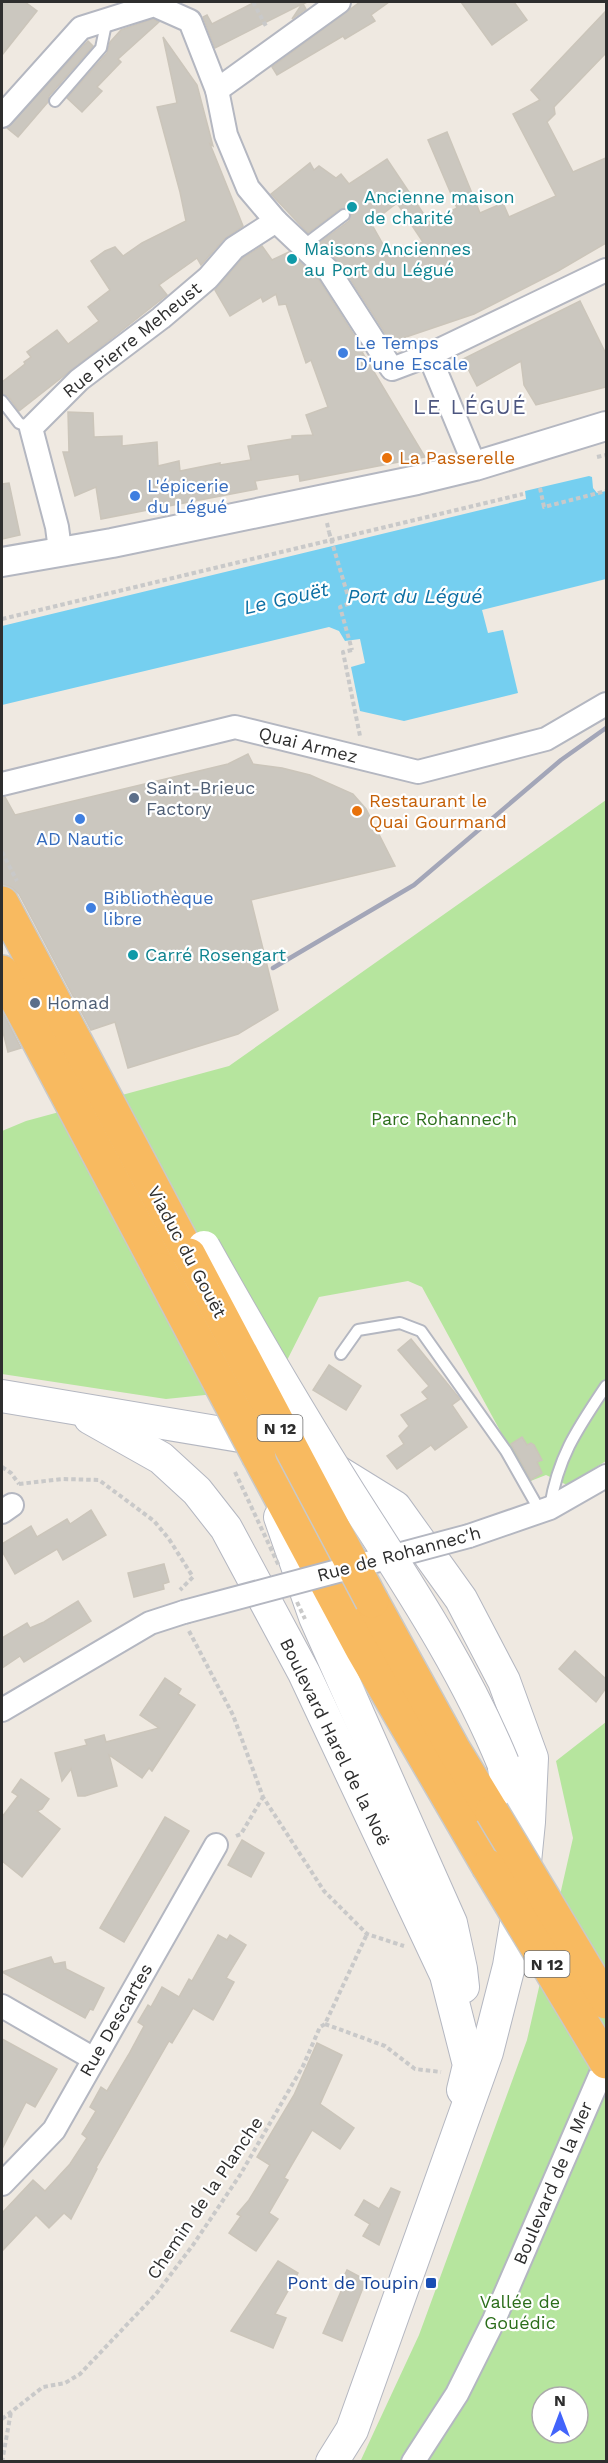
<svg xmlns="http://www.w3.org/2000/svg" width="608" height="2463" font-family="'Work Sans',sans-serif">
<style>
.green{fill:#b6e59e;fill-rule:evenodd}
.water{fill:#75cff0}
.building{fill:#cbc7bf;stroke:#cbc5ba;stroke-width:1.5;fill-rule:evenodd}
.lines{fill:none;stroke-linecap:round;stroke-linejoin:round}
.service-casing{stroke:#b4b7c1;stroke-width:14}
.minor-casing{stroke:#b4b7c1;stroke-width:26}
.tertiary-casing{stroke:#b4b7c1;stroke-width:32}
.secondary-casing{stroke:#b4b7c1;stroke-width:34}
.trunk-casing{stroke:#c9c9c9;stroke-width:36}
.path{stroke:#c9c9c9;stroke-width:4;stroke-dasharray:4.5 3;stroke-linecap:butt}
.service{stroke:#fff;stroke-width:10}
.minor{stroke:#fff;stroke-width:22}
.tertiary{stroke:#fff;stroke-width:28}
.secondary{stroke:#fff;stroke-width:32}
.trunk{stroke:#f8ba60;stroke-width:33}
.rail{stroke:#a3a6b8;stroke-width:4.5}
.minor-bridge-casing{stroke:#b4b7c1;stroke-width:26;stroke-linecap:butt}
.secondary-bridge-casing{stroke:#b4b7c1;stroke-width:34;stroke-linecap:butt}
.trunk-bridge-casing{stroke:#c9c9c9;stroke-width:36;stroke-linecap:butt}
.path-bridge{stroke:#c9c9c9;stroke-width:4;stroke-dasharray:4.5 3;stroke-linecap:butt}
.minor-bridge{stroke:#fff;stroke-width:22}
.secondary-bridge{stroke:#fff;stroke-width:32}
.trunk-bridge{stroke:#f8ba60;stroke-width:33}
.culture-dot{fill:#0f9aa8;stroke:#fff;stroke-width:2}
.shop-dot{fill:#3f7fe0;stroke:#fff;stroke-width:2}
.food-dot{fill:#e8710a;stroke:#fff;stroke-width:2}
.service-dot{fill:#5c6f8a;stroke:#fff;stroke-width:2}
.transit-dot{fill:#1a4fb4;stroke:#fff;stroke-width:2}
.labels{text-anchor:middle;stroke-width:4.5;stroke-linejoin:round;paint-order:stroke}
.shield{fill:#fff;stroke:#6d6d6d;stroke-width:1.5}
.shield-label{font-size:16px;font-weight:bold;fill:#2e2e2e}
.culture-label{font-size:18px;fill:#0d838f;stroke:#fff;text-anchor:start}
.street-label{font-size:18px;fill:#2e2e2e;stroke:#fff}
.shop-label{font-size:18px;fill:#366cbe;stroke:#fff;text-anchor:start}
.food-label{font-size:18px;fill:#c56008;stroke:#fff;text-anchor:start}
.service-label{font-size:18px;fill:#4e5e75;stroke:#fff;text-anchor:start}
.park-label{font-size:18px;fill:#2c6e1b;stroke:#fff}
.transit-label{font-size:18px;fill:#164399;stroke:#fff;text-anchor:end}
.water-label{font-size:20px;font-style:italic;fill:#0d6fa3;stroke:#fff}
.quarter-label{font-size:21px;letter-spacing:1.5px;fill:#4d5680;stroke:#fff}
</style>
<rect width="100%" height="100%" fill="#efe9e1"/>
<g class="green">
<path d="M606,800V1461L567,1485L546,1475L528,1482L422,1287L408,1281L319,1297L273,1388L166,1399L2,1374V1131L26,1121L229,1066Z"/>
<path d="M606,1722V2461L360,2462L419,2335L527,2040L573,1838L556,1761ZM542,2397H578V2433H542Z"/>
</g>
<path class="water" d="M589,476L592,477L593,488L597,493L606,491V579L482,610L488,633L503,630L518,693L404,721L360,711L351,667L365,663L360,639L345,641L339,631L329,627L2,705V626L526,499L525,491Z"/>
<g class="building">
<path d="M2,2H25L37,11L2,55Z"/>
<path d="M255,2H307L303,4L306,9L292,19L302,4L215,48L203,17L207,15L212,24Z"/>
<path d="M360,2H389L371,15L375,21L345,39L343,36L277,75L272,67Z"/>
<path d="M461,2H514L527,20L492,45Z"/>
<path d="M606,11V53L554,107L555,114L547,122L573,172L606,158V243L558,271L474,314L391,342L340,263L319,243L349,221L351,215L350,210L340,209L308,233L271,194L310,163L314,170L319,166L336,178L341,174L349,184L387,159L429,222L457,208L428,140L447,132L480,213L503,203L509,217L556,196L513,114L540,100L531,90ZM397,203L423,242L389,255L371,223Z"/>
<path d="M153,19L159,22L118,59L121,62L97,87L102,91L82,112L67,98L107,53L110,42L121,30Z"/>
<path d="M163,37L197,85L213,146L210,144L243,226L224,239L201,265L197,258L159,285L167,295L19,411L8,396L2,394V382L25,364L24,362L31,357L27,352L57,330L68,344L99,321L88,307L110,290L91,261L105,251L115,247L123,256L142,243L186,221L180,192L157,107L177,103Z"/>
<path d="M88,41L93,46L49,96L48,102L18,137L7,128Z"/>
<path d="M262,246L272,260L289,252L319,280L364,351L362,352L425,457L300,481L299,474L255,481L257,489L101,519L96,487L75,496L63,452H69L68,412L93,413L94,437L122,436V446L157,442L158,466L179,461L180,471L220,463V465L251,460L248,446L292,439V436L313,435L306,415L328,407L311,360L306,363L286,304L279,305L276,294L263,302L261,297L230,316L215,290L243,258Z"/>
<path d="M580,301L606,354V387L536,405L524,385L521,361L477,386L463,359Z"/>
<path d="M9,483L20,535L2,539V484Z"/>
<path d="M248,754L253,764L282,768L310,775L353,794L366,809L395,866L251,900L278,1010L238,1034L128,1068L115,1022L91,1030L19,894L11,887L2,884V797H5L15,815L228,764Z"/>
<path d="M2,1011L21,1048L8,1052L2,1028Z"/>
<path d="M411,1339L460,1399L452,1405L467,1427L435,1450L431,1445L397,1469L387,1456L404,1444L399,1436L409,1426L401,1415L428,1399L422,1392L429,1386L398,1350Z"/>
<path d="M329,1365L361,1386L346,1410L313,1390Z"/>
<path d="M522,1437L527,1445L531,1443L534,1445L542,1460L537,1462L542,1473L531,1480L511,1444Z"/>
<path d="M91,1510L106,1535L63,1560L57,1549L15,1574L2,1551V1544L31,1526L37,1537L67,1519L70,1524Z"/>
<path d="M164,1564L169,1582L163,1584L164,1589L134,1597L128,1573Z"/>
<path d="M78,1601L91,1621L24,1662L20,1656L2,1668V1638L27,1623L30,1628L44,1622Z"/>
<path d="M575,1651L606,1679V1688L596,1702L559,1669Z"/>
<path d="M165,1678L181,1689L178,1694L195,1705L152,1771L149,1768L142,1778L109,1755L117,1786L85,1796H78L71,1769L62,1781L55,1753L87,1745L85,1740L104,1735L106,1742L159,1728L140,1715Z"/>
<path d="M21,1779L49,1799L42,1809L37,1811L60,1829L22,1877L2,1861V1817L18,1796L12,1792Z"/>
<path d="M165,1817L189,1831L124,1942L100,1928Z"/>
<path d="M242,1840L264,1853L251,1877L228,1865Z"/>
<path d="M218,1935L227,1940L230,1935L246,1945L226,1978L234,1982L213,2020L193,2008L172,2043L169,2041L96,2168L97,2169L71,2219L64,2213L49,2228L36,2215L2,2251V2213L33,2180L45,2191L70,2164L87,2138L82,2134L96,2111L90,2107L101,2087L107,2091L129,2054L144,2026L138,2022L148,2005L151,2007L162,1987L179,1997L189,1979L192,1981Z"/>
<path d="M51,1957L54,1964L65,1962L66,1969L104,1988L93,2010L90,2009L85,2018L2,1972Z"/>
<path d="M2,2039L57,2069L35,2107L26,2102L2,2149Z"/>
<path d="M317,2043L342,2055L320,2104L354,2128L340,2149L312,2130L284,2178L288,2180L269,2213L278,2219L256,2251L229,2233L241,2216L237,2214L249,2200L270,2165L257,2157L294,2095Z"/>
<path d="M391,2188L400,2192L379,2245L363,2236L370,2224L355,2215L364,2200L379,2209Z"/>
<path d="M278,2261L298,2273L275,2314L286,2318L273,2348L231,2331Z"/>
<path d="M347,2270L366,2280L342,2341L323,2333L342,2289L339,2287Z"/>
</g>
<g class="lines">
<g class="service-casing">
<g id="service">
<path d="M55,101L101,48L107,19"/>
<path d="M303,246L344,215"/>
<path d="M2,401L19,423L31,428"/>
<path d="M341,1354L358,1330L400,1323L421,1331L506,1451L540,1511"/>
<path d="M550,1507C558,1456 578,1428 606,1386"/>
</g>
</g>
<g class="minor-casing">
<g id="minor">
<path d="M217,90L339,2"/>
<path d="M2,116L81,28L154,5L190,21L217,90L226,135L248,188L276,221L329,271L392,369L429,355L606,270"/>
<path d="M429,355L475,466"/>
<path d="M60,550L57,527L31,428L79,380L161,318L208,278L234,248L276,221"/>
<path d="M2,784L235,727L418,772L546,739L606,704"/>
<path d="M2,1512L12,1505"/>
<path d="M469,1536L550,1508L606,1476"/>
<path d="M2,1710L150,1623L184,1612"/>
<path d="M2,2006L94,2059"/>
<path d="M2,2184L54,2130L216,1845"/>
<path d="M413,2462L457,2394L494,2320L606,2062"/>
</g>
</g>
<g class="tertiary-casing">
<path id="tertiary" d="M2,562L112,543L417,480L475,466L606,426"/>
</g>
<g class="secondary-casing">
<g id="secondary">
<path d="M2,1396L270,1441"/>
<path d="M90,1418L161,1458L197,1491L226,1528L304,1673L446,1975L469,2065L463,2090"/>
<path d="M327,1465L395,1507L461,1599L504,1681L532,1758L529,1822L523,1882L509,1966L487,2052L352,2430L332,2462"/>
<path d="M280,1517L315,1617L451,1923L461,1969L463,1987"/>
<path d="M503,1763L508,1787L507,1840"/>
</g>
</g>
<g class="trunk-casing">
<g id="trunk">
<path d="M2,903L189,1255"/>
<path d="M2,972L160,1270"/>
<path d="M259,1457L362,1649L488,1866"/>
<path d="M372,1601L453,1748L492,1812"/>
</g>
</g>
<g class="path">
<path d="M253,2L267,28"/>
<path d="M597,457L606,455"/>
<path d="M540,488L544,507L606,491"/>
<path d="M327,523L329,532"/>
<path d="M2,619L523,494"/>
<path d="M352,650L343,652L360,736"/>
<path d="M2,852L17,881"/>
<path d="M2,1467L11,1473L19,1484"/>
<path d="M19,1484L62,1479L99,1480L154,1521L169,1539L193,1577L180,1590"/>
<path d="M189,1631L233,1715L263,1797L324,1891L367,1934L404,1946"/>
<path d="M236,1836L241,1834L263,1797"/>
<path d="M325,2024L385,2046L415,2069L441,2072"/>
<path d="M2,2419L43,2387L65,2383L80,2374L156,2294L193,2245L240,2175L303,2066L320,2027L325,2024L367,1934"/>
<path d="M2,2462L11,2412"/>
</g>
<use href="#service" class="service"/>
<use href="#minor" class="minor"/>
<use href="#tertiary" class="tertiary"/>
<use href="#secondary" class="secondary"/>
<use href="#trunk" class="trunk"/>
<path class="rail" d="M273,968L414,885L561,760L606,728"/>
<g class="minor-bridge-casing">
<path id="minor-bridge" d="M184,1612L469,1536"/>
</g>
<g class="secondary-bridge-casing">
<path id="secondary-bridge" d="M204,1247C251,1331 299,1413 350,1494C406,1582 463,1666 503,1763"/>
</g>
<g class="trunk-bridge-casing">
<g id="trunk-bridge">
<path d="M189,1255L372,1601"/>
<path d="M160,1270L259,1457"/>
<path d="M492,1812L606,2002"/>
<path d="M488,1866L606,2062"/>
</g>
</g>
<g class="path-bridge">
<path d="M329,532L350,603L340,607L352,650"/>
<path d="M235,1472L279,1566"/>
<path d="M297,1602L305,1619"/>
</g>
<use href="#minor-bridge" class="minor-bridge"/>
<use href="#secondary-bridge" class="secondary-bridge"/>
<use href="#trunk-bridge" class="trunk-bridge"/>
</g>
<g class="culture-dot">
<circle cx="352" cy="207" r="6"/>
<circle cx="292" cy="259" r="6"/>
<circle cx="133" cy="955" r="6"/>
</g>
<g class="shop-dot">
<circle cx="343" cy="353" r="6"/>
<circle cx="135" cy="496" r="6"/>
<circle cx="80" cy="819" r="6"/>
<circle cx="91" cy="908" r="6"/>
</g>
<g class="food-dot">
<circle cx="387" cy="458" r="6"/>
<circle cx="357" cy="811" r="6"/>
</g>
<g class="service-dot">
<circle cx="134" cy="798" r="6"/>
<circle cx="35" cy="1003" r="6"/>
</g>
<rect class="transit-dot" x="425" y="2277" width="12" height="12" rx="3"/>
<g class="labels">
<g class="shield">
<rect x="257.5" y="1415" width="45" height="26" rx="4.5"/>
<rect x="524.5" y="1951" width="45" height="26" rx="4.5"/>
</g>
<g class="shield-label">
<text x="280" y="1434">N 12</text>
<text x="547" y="1970">N 12</text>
</g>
<g class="culture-label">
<text x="364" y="203">Ancienne maison<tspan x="364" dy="21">de charité</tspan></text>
<text x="304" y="255">Maisons Anciennes<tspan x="304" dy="21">au Port du Légué</tspan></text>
<text x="145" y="961">Carré Rosengart</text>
</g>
<g class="street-label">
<text transform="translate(132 340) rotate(-39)" y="6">Rue Pierre Meheust</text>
<text transform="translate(308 745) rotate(14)" y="6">Quai Armez</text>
<text transform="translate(187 1252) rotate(62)" y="6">Viaduc du Gouët</text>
<text transform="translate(399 1554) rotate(-15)" y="6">Rue de Rohannec'h</text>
<text transform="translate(335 1742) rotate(64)" y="6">Boulevard Harel de la Noë</text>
<text transform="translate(116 2020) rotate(-60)" y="6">Rue Descartes</text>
<text transform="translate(553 2183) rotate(-67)" y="6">Boulevard de la Mer</text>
<text transform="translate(205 2198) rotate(-56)" y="6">Chemin de la Planche</text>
</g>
<g class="shop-label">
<text x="355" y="349">Le Temps<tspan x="355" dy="21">D'une Escale</tspan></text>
<text x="147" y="492">L'épicerie<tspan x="147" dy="21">du Légué</tspan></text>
<text x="80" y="845" text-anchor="middle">AD Nautic</text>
<text x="103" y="904">Bibliothèque<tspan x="103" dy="21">libre</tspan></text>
</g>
<g class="food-label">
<text x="399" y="464">La Passerelle</text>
<text x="369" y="807">Restaurant le<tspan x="369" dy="21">Quai Gourmand</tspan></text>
</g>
<g class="service-label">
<text x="146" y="794">Saint-Brieuc<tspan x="146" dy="21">Factory</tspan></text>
<text x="47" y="1009">Homad</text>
</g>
<g class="park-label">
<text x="444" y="1125">Parc Rohannec'h</text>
<text x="520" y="2308">Vallée de<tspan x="520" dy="21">Gouédic</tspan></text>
</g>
<g class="transit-label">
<text x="419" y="2289">Pont de Toupin</text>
</g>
<g class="water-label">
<text x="415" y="603">Port du Légué</text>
<text transform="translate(286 598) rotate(-13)" y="7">Le Gouët</text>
</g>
<g class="quarter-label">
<text x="470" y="414">LE LÉGUÉ</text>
</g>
</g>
<rect width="608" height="2463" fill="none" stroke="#2e2e2e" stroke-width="6"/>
<g transform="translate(560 2415)"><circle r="28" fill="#ffffff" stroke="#ababab" stroke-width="1.5"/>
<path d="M0-4.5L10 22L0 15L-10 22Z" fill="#4264fb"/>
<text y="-9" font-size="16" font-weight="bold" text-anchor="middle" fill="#2e2e2e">N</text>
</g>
</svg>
